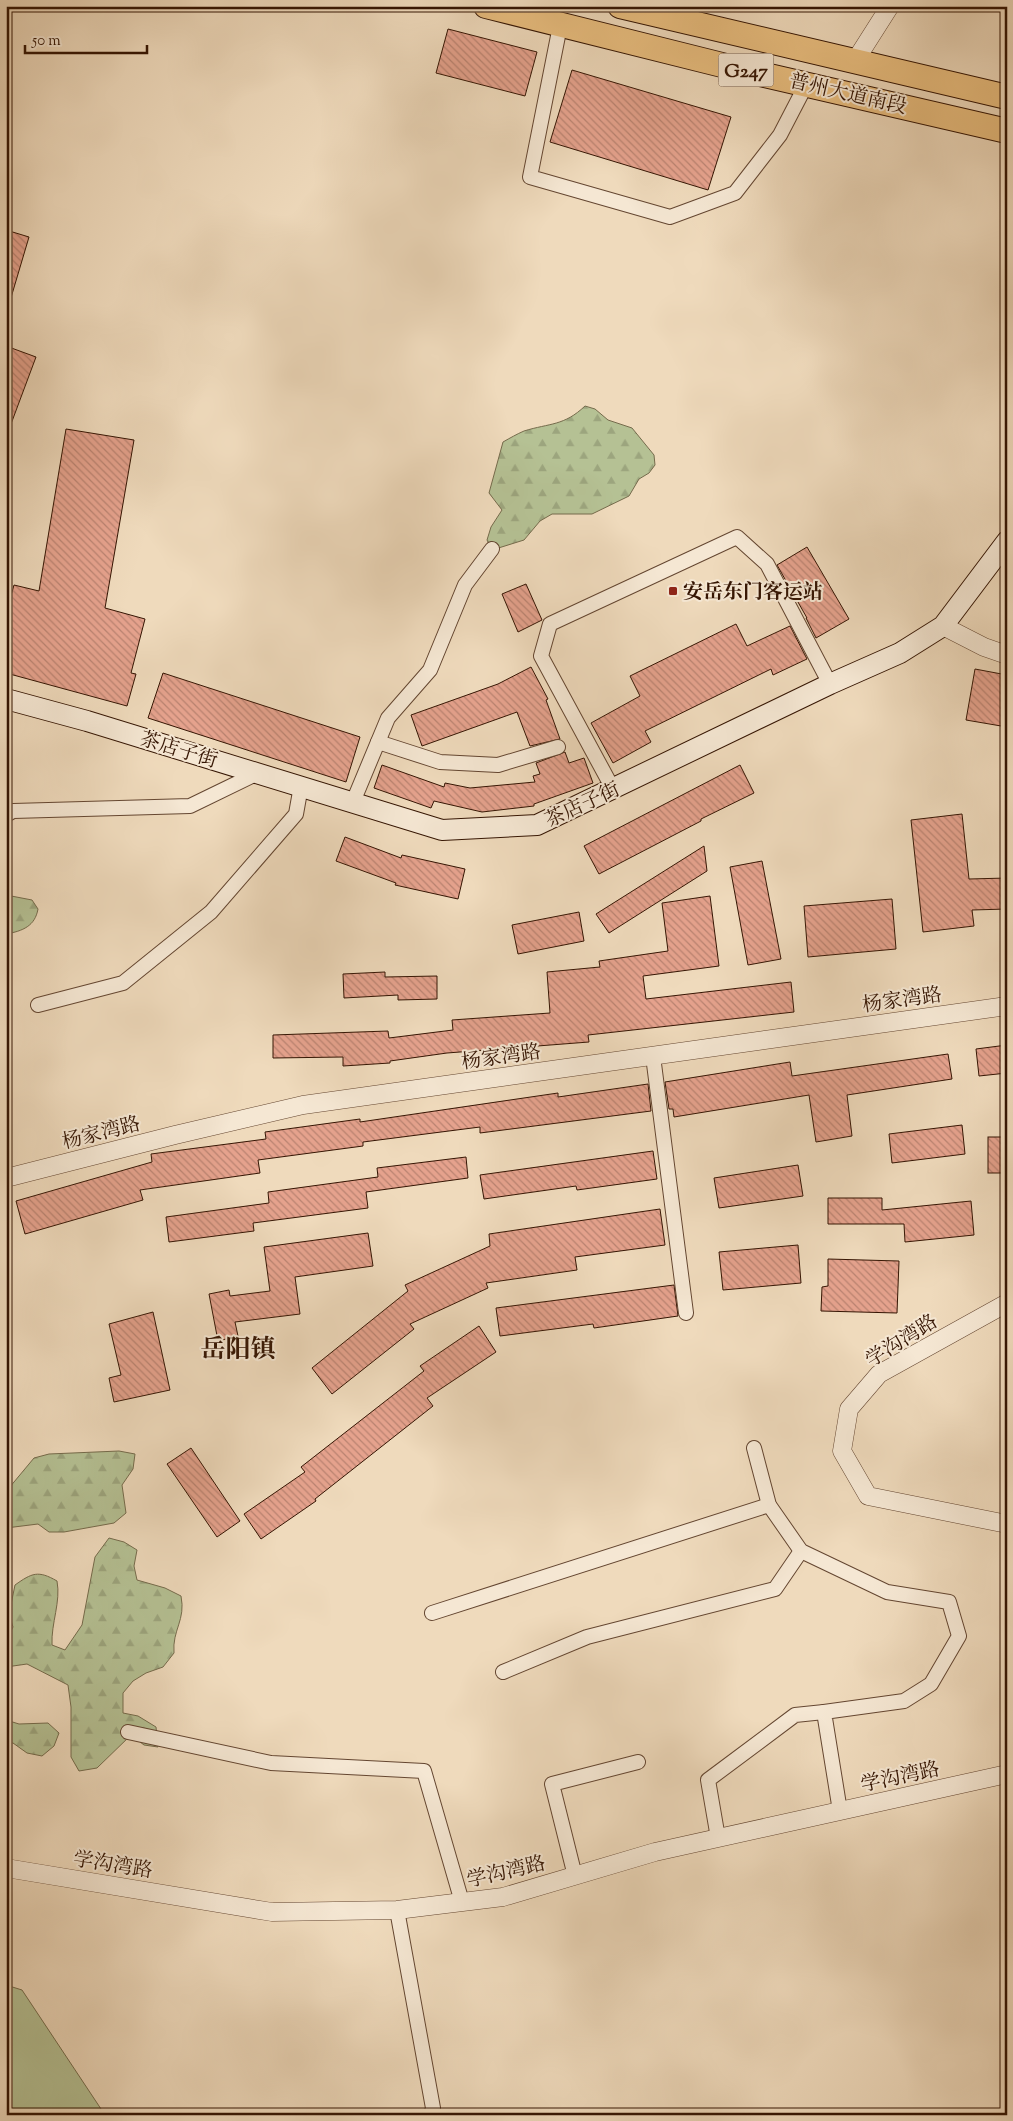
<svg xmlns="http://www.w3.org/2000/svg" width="1013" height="2121" font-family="'Sorts Mill Goudy','Noto Serif SC',serif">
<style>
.forest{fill:url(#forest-firs);stroke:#756b4c}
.green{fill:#b5c194;stroke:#756b4c}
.building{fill:url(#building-back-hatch);stroke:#351503}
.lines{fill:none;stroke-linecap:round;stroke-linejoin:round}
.minor-casing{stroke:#644631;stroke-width:16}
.tertiary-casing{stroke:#644631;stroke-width:19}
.secondary-casing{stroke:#351503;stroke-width:22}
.trunk-casing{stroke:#351503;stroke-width:26}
.minor{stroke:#f5e7d3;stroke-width:14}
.tertiary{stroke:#f5e7d3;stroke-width:18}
.secondary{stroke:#f5e7d3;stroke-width:20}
.trunk{stroke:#e8bd7e;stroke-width:24}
.poi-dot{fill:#8f2418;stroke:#f5e7d3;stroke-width:2}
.labels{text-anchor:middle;stroke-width:4;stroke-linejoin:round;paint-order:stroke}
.shield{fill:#f5e7d3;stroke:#6f5441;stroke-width:1}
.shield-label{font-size:19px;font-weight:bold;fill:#351503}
.street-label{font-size:20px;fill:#351503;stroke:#f5e7d3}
.poi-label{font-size:20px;font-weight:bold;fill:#351503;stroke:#f5e7d3;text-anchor:start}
.district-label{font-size:25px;font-weight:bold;fill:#351503;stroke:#f5e7d3}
</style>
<defs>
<pattern id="forest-firs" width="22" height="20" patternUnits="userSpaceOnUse" patternTransform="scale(1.25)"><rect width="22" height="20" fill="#b5c194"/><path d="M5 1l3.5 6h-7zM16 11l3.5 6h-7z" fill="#9ca57e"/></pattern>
<pattern id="building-back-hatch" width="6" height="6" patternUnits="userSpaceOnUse" patternTransform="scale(1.25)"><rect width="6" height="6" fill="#e5a28d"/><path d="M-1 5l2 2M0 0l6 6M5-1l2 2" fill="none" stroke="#ba8371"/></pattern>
</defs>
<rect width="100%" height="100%" fill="#efdabc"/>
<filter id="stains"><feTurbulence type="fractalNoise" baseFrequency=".004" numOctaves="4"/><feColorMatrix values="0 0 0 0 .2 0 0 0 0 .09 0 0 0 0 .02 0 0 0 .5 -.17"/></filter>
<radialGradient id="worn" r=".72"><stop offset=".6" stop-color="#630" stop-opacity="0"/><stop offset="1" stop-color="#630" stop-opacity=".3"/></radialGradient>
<g class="forest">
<path d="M585,406L595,409L608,420L632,428L654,455L655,465L649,473L639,479L629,496L592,514H552L540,521L524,540L492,550L487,540L491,527L502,510L489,493L503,442C510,438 517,434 524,431C550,423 564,426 585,406Z"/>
<path d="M6,895L32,900L38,909C35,926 23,931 6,934Z"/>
<path d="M119,1451L135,1454L133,1469L122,1485L126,1513L114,1523L64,1532H49L38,1524L6,1528V1488H9L34,1458L49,1454Z"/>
<path d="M109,1538L124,1542L137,1550L134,1566L137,1580L165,1588L181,1596C186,1620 172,1630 174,1653L163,1667L146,1673L133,1681L123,1693V1713L138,1716L156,1727L158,1747L144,1745L131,1735L97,1768L79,1771L71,1757V1707L68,1685L27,1664L6,1667V1640L13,1627L9,1614L15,1585C32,1573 38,1570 57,1581C61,1602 51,1623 52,1645L65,1650L82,1625L95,1557Z"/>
<path d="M6,1720L19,1724L48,1723L59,1733L54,1746L42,1756L27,1753L13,1743H6Z"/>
</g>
<path class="green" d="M6,1985L22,1990L105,2115H6Z"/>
<g class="building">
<path d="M448,29L537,52L525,96L436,73Z"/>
<path d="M572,70L731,117L708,190L550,142Z"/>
<path d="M6,230L29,237L10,301L6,300Z"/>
<path d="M6,346L36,357L8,432H6Z"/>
<path d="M66,429L134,440L105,608L145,619L131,673L136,674L127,706L6,673V613L14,585L39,591Z"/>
<path d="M807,547L849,619L816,638L806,618H807L777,565Z"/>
<path d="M526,584L542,620L518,632L502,594Z"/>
<path d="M736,624L747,646L790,626L807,659L773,675L771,669L645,731L651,742L613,763L591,723L640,696L630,676Z"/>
<path d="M531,667L548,699L546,700L560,739L530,746L517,712L422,746L411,715L498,684Z"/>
<path d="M975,669L1007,675V727L966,720Z"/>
<path d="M163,673L360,737L346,782L148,718Z"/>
<path d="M565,752L569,763L584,758L593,783L534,804V806L482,812L434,801L431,808L374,788L382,765L444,787L445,783L470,788L535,782L533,776L540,774L536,763Z"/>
<path d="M740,765L754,793L701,819V821L599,874L584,846Z"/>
<path d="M962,814L969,879L1007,878V909L972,910L974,926L923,932L911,820Z"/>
<path d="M345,837L401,858L402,855L465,869L458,899L395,885L396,883L336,861Z"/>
<path d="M704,846L707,871L609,933L596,914Z"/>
<path d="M762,861L781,959L748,965L730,867Z"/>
<path d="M710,896L719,966L643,976L646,999L791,982L794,1012L588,1035L589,1042L447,1053L390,1061V1063L343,1066V1057L273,1058V1035L388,1031L389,1038L453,1030L452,1020L550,1013L547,972L600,967L599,961L668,951L662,903Z"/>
<path d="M892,899L896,949L808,957L804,906Z"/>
<path d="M579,912L584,941L518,954L512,925Z"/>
<path d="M385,972V977L437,976V999L398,1000V995L344,998L343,974Z"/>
<path d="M1007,1045V1073L979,1076L976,1049Z"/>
<path d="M948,1054L952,1079L847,1095L852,1136L816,1142L809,1095L674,1117L673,1109H669L665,1082L790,1062L792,1076Z"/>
<path d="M648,1084L651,1111L480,1133V1127L363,1142V1146L258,1160L260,1173L140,1190L143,1200L25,1234L16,1201L152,1162L151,1154L266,1139L265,1132L360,1119V1122L558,1093V1097Z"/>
<path d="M962,1125L965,1154L892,1163L889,1134Z"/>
<rect x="988" y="1137" width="19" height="36"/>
<path d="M653,1151L657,1179L577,1190L576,1186L484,1199L480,1175Z"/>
<path d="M466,1157L468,1178L366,1192L368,1208L253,1223L254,1231L169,1242L166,1217L269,1203L268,1192L378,1177L377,1168Z"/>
<path d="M798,1165L803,1196L719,1208L714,1178Z"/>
<path d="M828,1198H882V1210L971,1201L974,1235L905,1242L904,1224H828Z"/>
<path d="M660,1209L665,1245L575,1257L577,1270L486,1283L488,1288L410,1324L414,1329L332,1394L312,1368L408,1291L405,1285L490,1246L489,1234Z"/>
<path d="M368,1233L373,1266L295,1277L300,1314L235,1322L238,1336L218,1341L209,1294L229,1290L230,1296L270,1291L264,1247Z"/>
<path d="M798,1245L801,1283L723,1290L719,1252Z"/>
<path d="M828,1259L899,1261L897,1313L821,1311L822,1287L828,1286Z"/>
<path d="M674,1285L678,1316L594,1328L593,1324L500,1336L496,1308Z"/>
<path d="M153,1312L170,1390L114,1402L109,1378L121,1375L109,1324Z"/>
<path d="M479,1326L496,1352L427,1398L433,1406L315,1499L316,1501L261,1539L244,1514L305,1472L301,1467L424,1371L420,1366Z"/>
<path d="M191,1448L240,1521L217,1537L167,1464Z"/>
</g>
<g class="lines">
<g class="minor-casing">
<g id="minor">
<path d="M560,26L530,177L670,217L735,193L780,135L807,83"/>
<path d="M378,742L440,762L498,765L558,747"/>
<path d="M613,789L541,656L550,624L737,537L767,564L830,684"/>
<path d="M353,802L388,718L430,670L465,585L492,549"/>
<path d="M6,815L13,811L190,806L258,773"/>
<path d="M38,1005L123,983L211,912L296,814L301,786"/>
<path d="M653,1056L686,1313"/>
<path d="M754,1448L769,1505L801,1551L887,1592L949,1602L959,1636L931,1684L904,1701L824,1712L840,1811"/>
<path d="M432,1613L769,1505"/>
<path d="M503,1672L587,1637L775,1589L801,1551"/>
<path d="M128,1732L271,1763L424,1771L462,1902"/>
<path d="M718,1838L708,1780L795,1715L824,1712"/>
<path d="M575,1876L552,1784L638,1762"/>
<path d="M397,1910L433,2108L431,2115"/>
</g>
</g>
<g class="tertiary-casing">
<g id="tertiary">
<path d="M855,61L890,6"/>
<path d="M943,626L984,647L1007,655"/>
<path d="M6,1178L175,1135L303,1105L1007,1006"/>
<path d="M1007,1303L879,1374L849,1409L842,1451L868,1496L1007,1524"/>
<path d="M6,1868L272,1912L397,1910L503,1897L655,1852L1007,1774"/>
</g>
</g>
<g class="secondary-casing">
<path id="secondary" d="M6,699L87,721L442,830L537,825L830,684L900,653L943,626L1007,541"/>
</g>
<g class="trunk-casing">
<g id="trunk">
<path d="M486,6L726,66L1007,131"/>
<path d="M620,6L1007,97"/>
</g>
</g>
<use href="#minor" class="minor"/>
<use href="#tertiary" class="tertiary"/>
<use href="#secondary" class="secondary"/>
<use href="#trunk" class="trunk"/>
</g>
<rect class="poi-dot" x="668" y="586" width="10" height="10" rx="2.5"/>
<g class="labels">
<rect class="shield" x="718.5" y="53.5" width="55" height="33" rx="4"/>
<g class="shield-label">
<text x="746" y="77">G247</text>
</g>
<g class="street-label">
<text transform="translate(848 93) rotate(13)" y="7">普州大道南段</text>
<text transform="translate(179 749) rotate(17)" y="7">茶店子街</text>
<text transform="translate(582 804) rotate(-25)" y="7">茶店子街</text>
<text transform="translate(902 999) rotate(-8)" y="7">杨家湾路</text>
<text transform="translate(501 1056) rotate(-8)" y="7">杨家湾路</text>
<text transform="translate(101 1132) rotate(-14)" y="7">杨家湾路</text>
<text transform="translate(901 1340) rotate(-32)" y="7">学沟湾路</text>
<text transform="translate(900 1776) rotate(-12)" y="7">学沟湾路</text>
<text transform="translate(113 1864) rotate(9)" y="7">学沟湾路</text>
<text transform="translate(506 1871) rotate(-13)" y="7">学沟湾路</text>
</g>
<g class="poi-label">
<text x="683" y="598">安岳东门客运站</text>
</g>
<g class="district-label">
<text x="238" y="1357">岳阳镇</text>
</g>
</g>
<rect width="1013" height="2121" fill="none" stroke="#efdabc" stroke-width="25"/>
<rect x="8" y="8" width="998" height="2106" fill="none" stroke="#351503" stroke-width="2.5"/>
<rect x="12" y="12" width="988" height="2096" fill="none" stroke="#351503"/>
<path d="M25 45v8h122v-8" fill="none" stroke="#351503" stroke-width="2.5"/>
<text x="32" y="45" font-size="15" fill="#351503" stroke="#f5e7d3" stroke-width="4" paint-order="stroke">50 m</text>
<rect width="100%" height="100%" filter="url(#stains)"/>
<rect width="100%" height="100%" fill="url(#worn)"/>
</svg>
